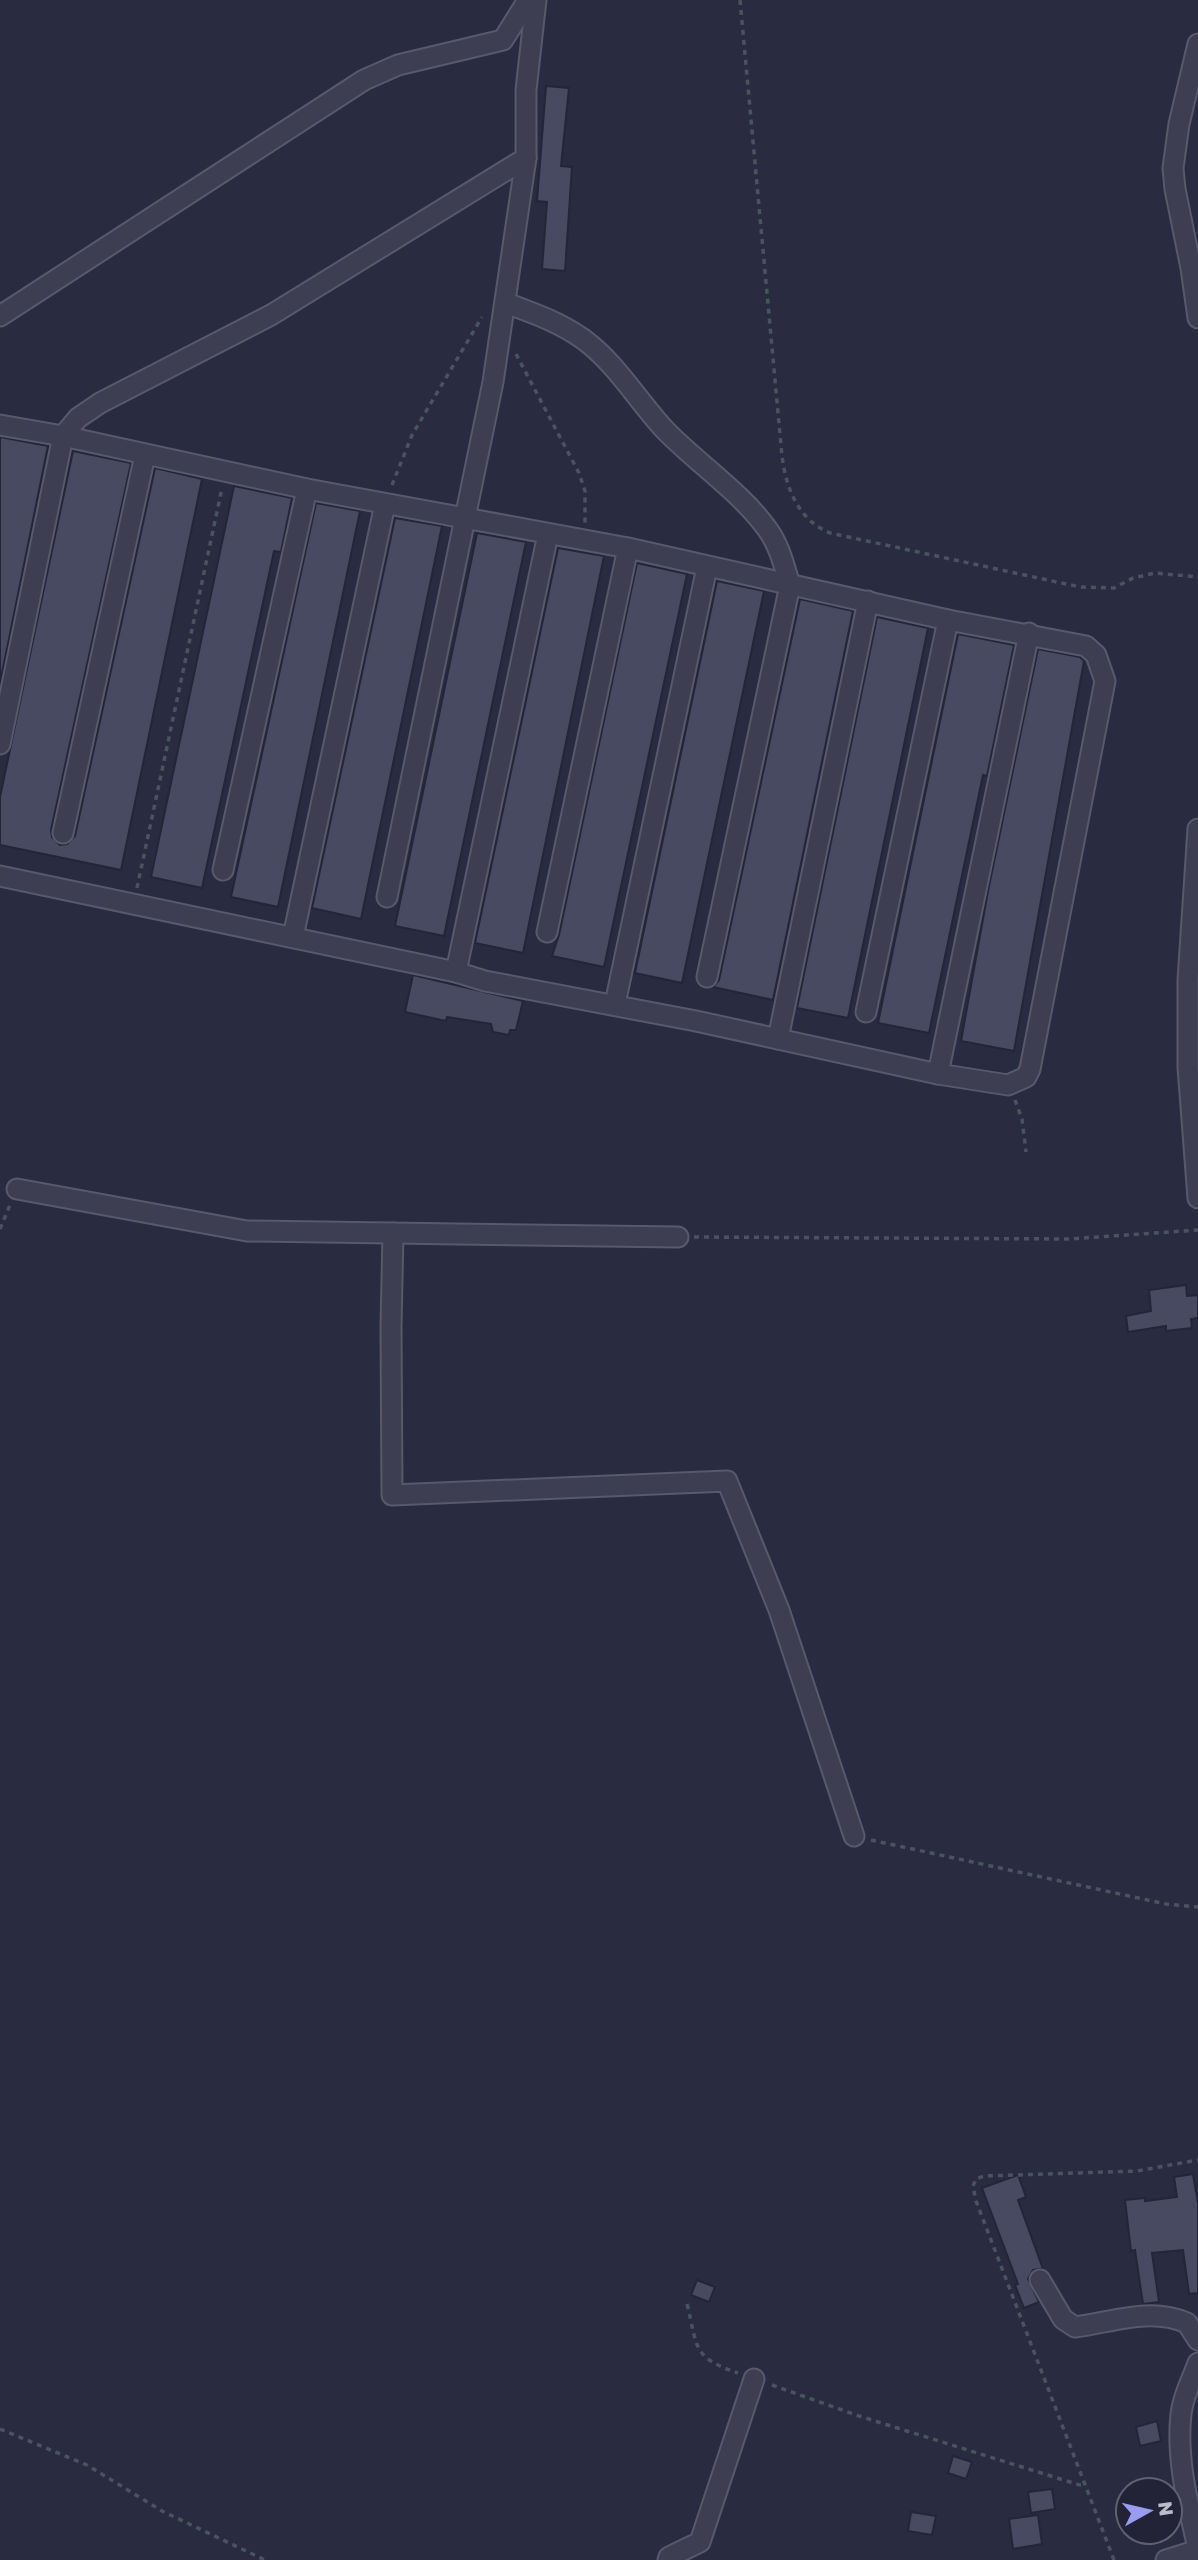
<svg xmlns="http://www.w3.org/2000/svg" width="1198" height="2560" font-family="'Golos Text',sans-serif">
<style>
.building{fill:#484a62;stroke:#242538;stroke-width:2}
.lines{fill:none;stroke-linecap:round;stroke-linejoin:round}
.minor-casing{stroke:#58596b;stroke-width:23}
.path{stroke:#49545f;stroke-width:3.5;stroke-dasharray:5 5;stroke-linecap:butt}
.minor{stroke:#3d3e51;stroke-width:19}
</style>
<rect width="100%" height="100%" fill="#292b41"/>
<g class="building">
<path d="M546,86L569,88L561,166L572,167L565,271L542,269L547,202L537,201Z"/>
<path d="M0,437L48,446L0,683Z"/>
<path d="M73,451L131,463L51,830L52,837L60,845L67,844L75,836L155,468L202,479L121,870L0,845V797Z"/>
<path d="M234,486L292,498L281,552L274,551L202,888L151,877Z"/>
<path d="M316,503L360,511L278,907L231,897Z"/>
<path d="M395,518L442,526L361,919L312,908Z"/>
<path d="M477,533L526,542L444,936L395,926Z"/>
<path d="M558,548L604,556L523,953L475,943Z"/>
<path d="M637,563L687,574L604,967L552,956L559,935Z"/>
<path d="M717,581L764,591L682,983L635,973Z"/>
<path d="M800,599L853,611L773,1000L713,987L719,980Z"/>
<path d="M877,617L928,628L848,1018L797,1008Z"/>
<path d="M958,634L1014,645L987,776L983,775L929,1033L878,1023Z"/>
<path d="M1038,649L1080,657L1084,661L1014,1051L961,1041L988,891Z"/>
<path d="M413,975L523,1001L516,1030H510L509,1035L493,1032L491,1024L447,1017L446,1021L405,1012Z"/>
<path d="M1186,1285L1187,1296L1198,1295V1318L1191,1319L1192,1328L1166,1331V1326L1128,1332L1126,1316L1151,1311L1149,1290Z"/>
<path d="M1193,2174L1198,2203V2293L1189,2294L1183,2250L1152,2253L1159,2302L1143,2304L1135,2250L1131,2251L1125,2200L1145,2198V2201L1177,2197L1174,2177Z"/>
<path d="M1018,2175L1026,2197L1018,2200L1043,2269L1033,2270L1028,2279L1039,2302L1024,2308L1015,2285L1018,2284L982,2188Z"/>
<path d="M697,2280L715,2287L709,2302L691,2295Z"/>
<path d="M1157,2421L1161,2441L1140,2446L1136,2427Z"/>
<path d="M953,2456L972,2462L966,2479L948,2473Z"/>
<path d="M1052,2489L1055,2509L1031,2513L1028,2492Z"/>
<path d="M911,2512L936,2516L932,2535L908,2531Z"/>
<path d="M1038,2515L1042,2544L1013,2549L1009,2519Z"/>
</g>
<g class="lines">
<g class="minor-casing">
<g id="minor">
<path d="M1198,44L1179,124L1173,168L1175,189L1191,268L1198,318"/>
<path d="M506,303C533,313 559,322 583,339C616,363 638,401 665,430C698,464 741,492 768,530C780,547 784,566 790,585L707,977"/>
<path d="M0,316L364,80L398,65L503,40L528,0"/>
<path d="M0,425L63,436L307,489L628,548L948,620L1086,646L1096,655L1105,681L1030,1069L1026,1077L1008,1085L938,1074L696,1021L485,981L456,972L0,876"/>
<path d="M0,744L63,436L78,418L100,403L271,315L526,158"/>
<path d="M1198,829L1188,980V1067L1198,1198"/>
<path d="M63,833L145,455"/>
<path d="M223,870L307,489"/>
<path d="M387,897L493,382L526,158V90L536,0"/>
<path d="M547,932L628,548"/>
<path d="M293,937L385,504"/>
<path d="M456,972L548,534"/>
<path d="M615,1004L707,567"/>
<path d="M866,1012L948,620"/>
<path d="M778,1039L868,601"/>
<path d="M938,1074L1029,633"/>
<path d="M17,1189L247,1231L678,1237"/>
<path d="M393,1233L391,1327L392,1495L727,1481L779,1610L854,1836"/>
<path d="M1040,2280L1063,2319L1075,2327C1113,2322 1150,2307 1187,2323L1198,2340"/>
<path d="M1198,2363C1192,2380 1183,2395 1181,2414C1176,2459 1188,2504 1198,2548"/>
<path d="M668,2560L669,2557L700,2542L754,2379"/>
<path d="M1166,2560L1198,2550"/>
</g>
</g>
<g class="path">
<path d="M740,0L782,456C786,488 798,520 830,533L1080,587L1114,588L1133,578L1155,573L1198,577"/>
<path d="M516,354L579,473L585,491V523"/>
<path d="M392,485L412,435L482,317"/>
<path d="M137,888L222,488"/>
<path d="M1015,1100L1022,1119L1026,1152"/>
<path d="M0,1229L10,1205"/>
<path d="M694,1237L1069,1239L1198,1230"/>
<path d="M871,1840L1166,1904L1198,1907"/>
<path d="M687,2304C698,2347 691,2357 738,2373"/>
<path d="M772,2385L859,2416L1086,2487"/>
<path d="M0,2429L87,2465L162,2511L265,2560"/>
<path d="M1114,2560L976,2201L973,2186L976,2179L984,2176L1137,2171L1198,2160"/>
</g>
<use href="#minor" class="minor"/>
</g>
<g transform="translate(1149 2511) rotate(82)"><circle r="33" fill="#222336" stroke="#5f6072" stroke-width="2"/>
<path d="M0-5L12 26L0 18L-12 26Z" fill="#999cf1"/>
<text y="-10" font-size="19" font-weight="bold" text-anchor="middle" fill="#babbcb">N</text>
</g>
</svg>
